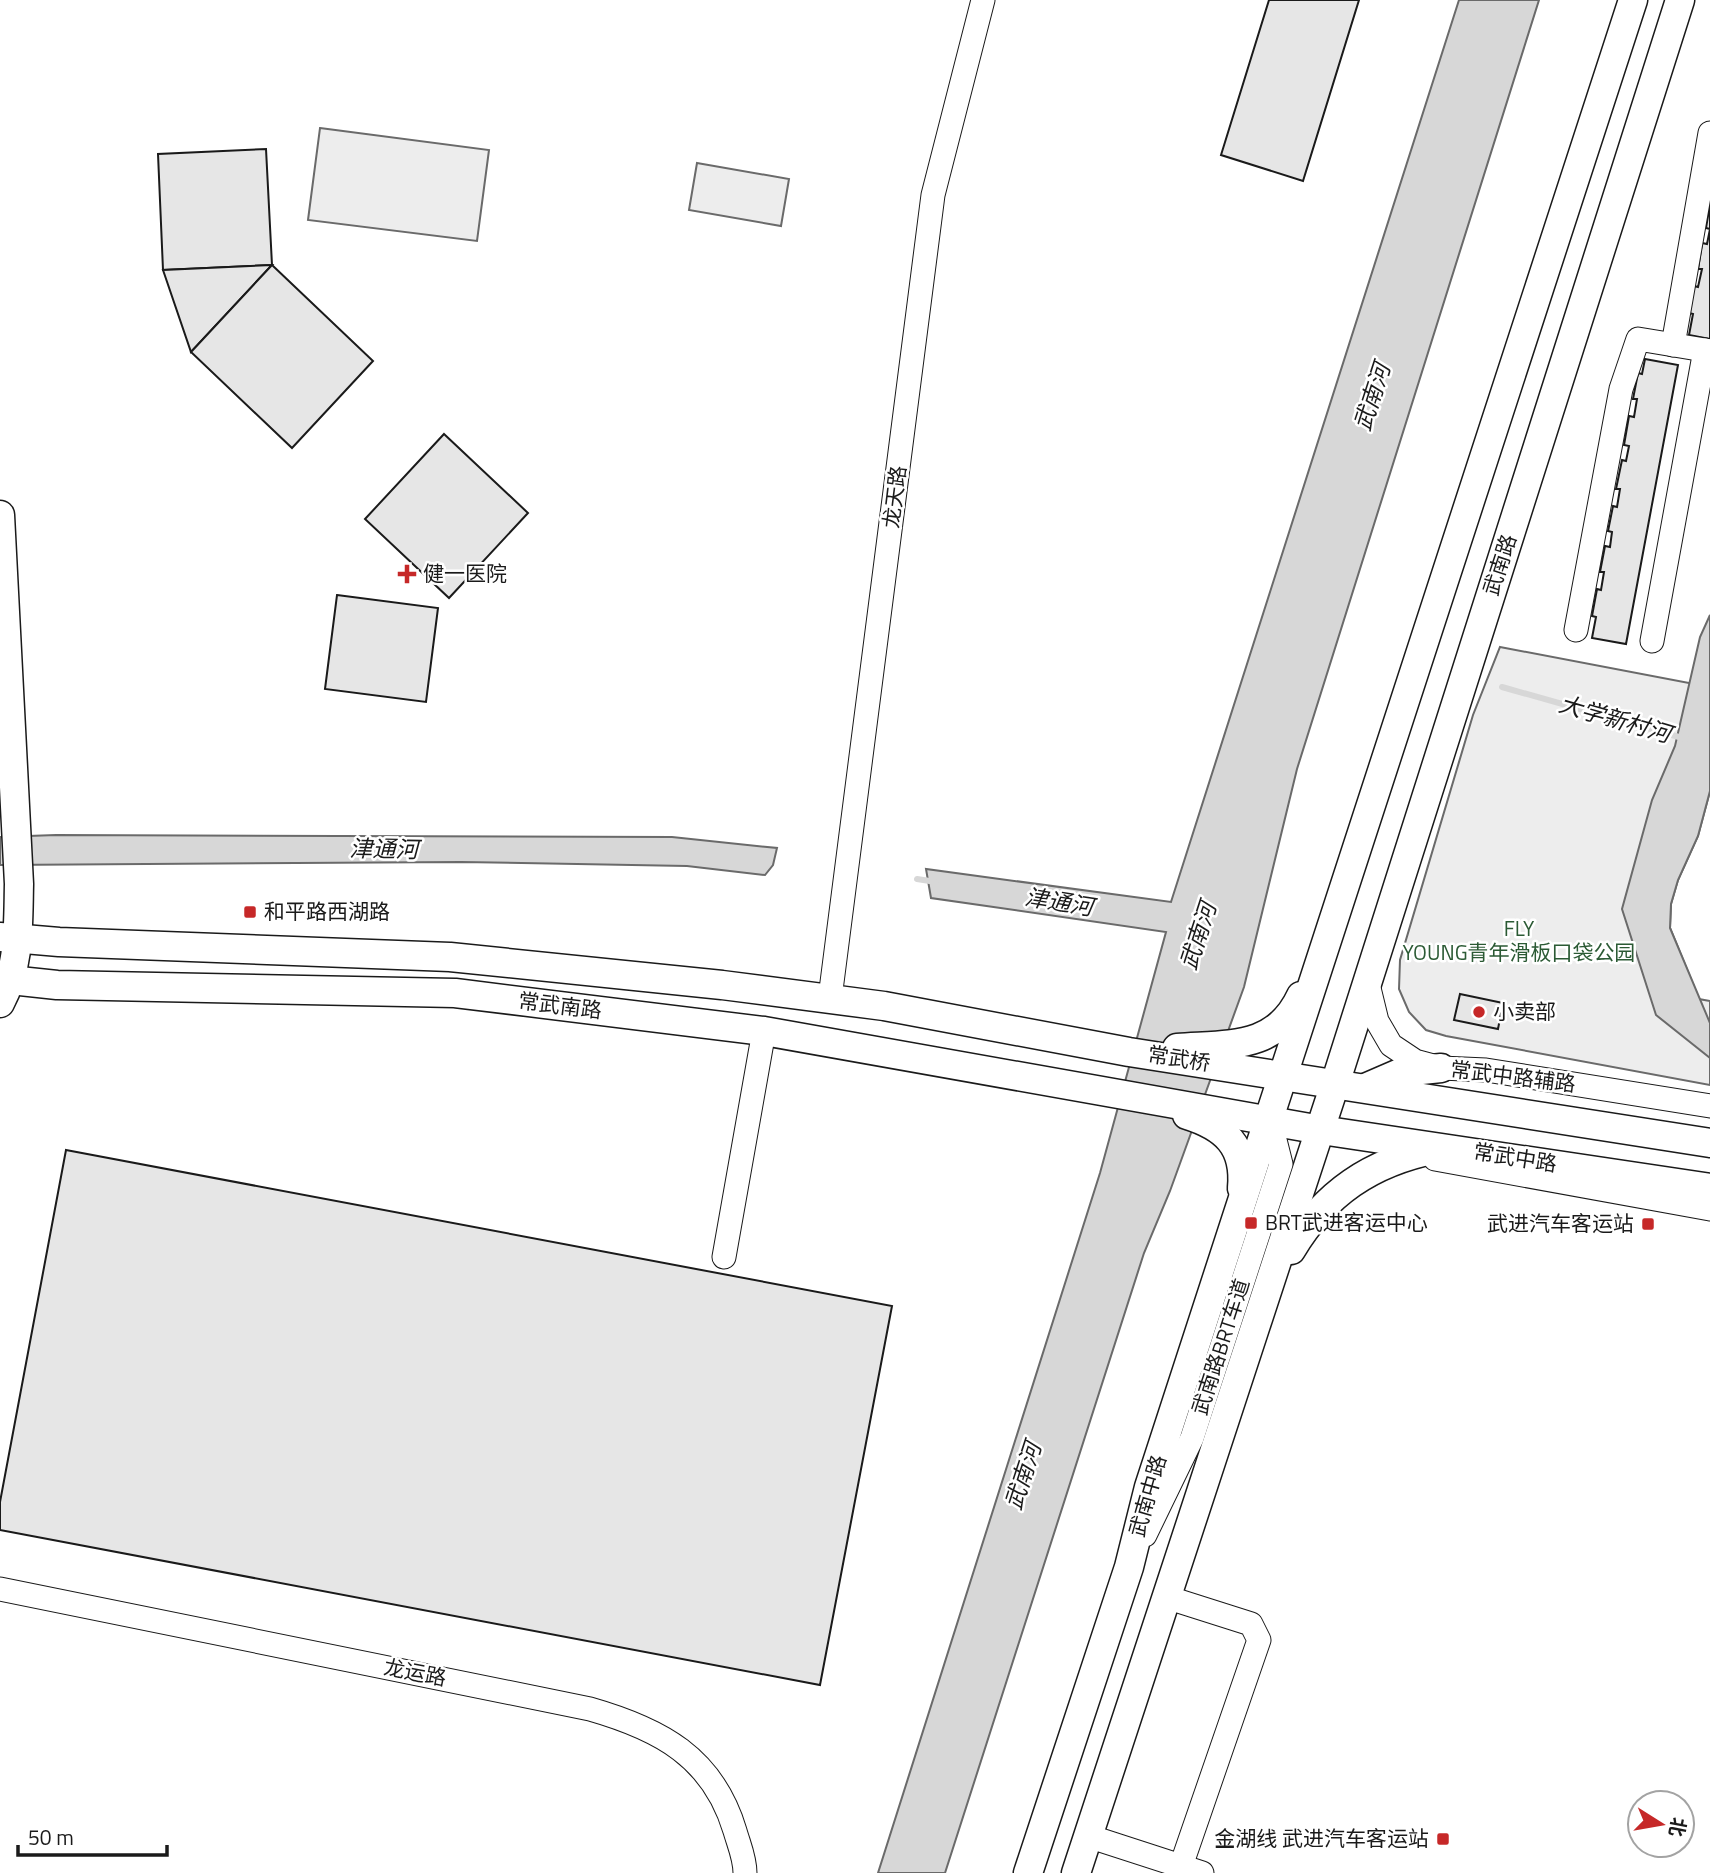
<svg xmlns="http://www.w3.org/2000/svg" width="1710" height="1873" font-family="'Titillium Web','Noto Sans SC',sans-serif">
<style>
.built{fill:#ededed;stroke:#6a6a6a;stroke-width:2}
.water{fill:#d7d7d7;stroke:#6a6a6a;stroke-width:2}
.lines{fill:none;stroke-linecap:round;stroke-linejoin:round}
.stream{stroke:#d7d7d7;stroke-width:6}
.building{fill:#e6e6e6;stroke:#1a1a1a;stroke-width:2}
.minor-casing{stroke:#1a1a1a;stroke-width:25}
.major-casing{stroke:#1a1a1a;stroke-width:31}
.minor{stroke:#fff;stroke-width:23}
.major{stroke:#fff;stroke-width:28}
.poi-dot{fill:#c62828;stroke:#fff;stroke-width:2.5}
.labels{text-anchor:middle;stroke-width:5;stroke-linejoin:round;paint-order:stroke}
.street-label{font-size:21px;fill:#1a1a1a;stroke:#fff}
.poi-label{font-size:21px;fill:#1a1a1a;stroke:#fff;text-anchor:start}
.park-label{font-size:21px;fill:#2b5a34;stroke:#fff}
.water-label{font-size:23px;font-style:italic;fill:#1a1a1a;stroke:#fff}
</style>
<rect width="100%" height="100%" fill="#fff"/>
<g class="built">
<path d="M320,128L489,150L477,241L308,220Z"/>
<path d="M697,163L789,179L781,226L689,210Z"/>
<path d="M1500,647L1710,687V791L1698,836L1678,880L1671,904L1670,928L1699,999L1710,1001V1085L1446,1036L1426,1030L1409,1012L1399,989L1400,960L1473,715Z"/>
</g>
<g class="water">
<path d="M1459,0H1539L1297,769L1244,987L1170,1191L1144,1253L945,1873H878L1100,1173L1166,932L931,898L926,869L1171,902Z"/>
<path d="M1710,615V791L1698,836L1678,880L1671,904L1670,928L1710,1023V1058L1656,1015L1622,909L1652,800L1675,746L1700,637Z"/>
<path d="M56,835L672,837L777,848L773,865L765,875L687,866L461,862L0,865V837Z"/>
</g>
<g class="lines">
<g class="stream">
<path d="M1502,687L1686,739"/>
<path d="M917,879L936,882"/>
</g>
</g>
<g class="building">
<path d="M1269,0H1359L1303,181L1221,155Z"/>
<path d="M266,149L272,265L163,270L158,154Z"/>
<path d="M1710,204V339L1689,335L1693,314L1689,313L1694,286L1698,287L1702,269H1698L1702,243L1707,244L1710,229L1706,228Z"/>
<path d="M272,265L191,352L163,270Z"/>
<path d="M272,265L373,361L292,448L191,352Z"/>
<path d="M1645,359L1678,365L1626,644L1592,638L1596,617L1592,616L1597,589L1601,590L1604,572H1600L1605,546L1610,547L1612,532L1608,531L1613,506L1617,507L1620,489H1616L1622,460L1626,461L1629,446L1624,445L1629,416L1634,417L1637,399H1633L1638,373L1642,374Z"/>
<path d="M444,434L528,513L449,598L365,519Z"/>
<path d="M337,595L438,608L426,702L325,689Z"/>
<path d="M1460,994L1503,1003L1498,1029L1454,1020Z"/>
<path d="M66,1150L892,1306L820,1685L0,1530V1502Z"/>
</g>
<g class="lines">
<g class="minor-casing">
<g id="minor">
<path d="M1673,345L1710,133"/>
<path d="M1576,630L1621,389L1638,339L1710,351"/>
<path d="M1652,641L1705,350"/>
<path d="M1367,980L1377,1021L1391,1045L1415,1061L1441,1068L1486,1070L1710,1106"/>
<path d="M830,998L933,195L983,0"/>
<path d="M1435,1159L1710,1209"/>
<path d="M724,1257L764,1031"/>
<path d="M1145,1535L1192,1438L1281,1164L1270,1120"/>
<path d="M0,1589L590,1709C660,1729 713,1757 735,1831C739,1845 745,1858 745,1873"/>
<path d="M1166,1597L1251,1624L1259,1640L1181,1866"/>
<path d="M1088,1836L1202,1873"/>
</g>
</g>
<g class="major-casing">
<g id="major">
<path d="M0,515L19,884C18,925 20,966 0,1003"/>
<path d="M0,937L59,942L450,957L722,985L884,1006L1129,1052L1710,1143"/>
<path d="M0,979L57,985L455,993L764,1031L1321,1130L1710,1188"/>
<path d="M1177,1048C1229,1044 1276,1050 1301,996"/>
<path d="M1365,1088L1402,1072L1441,1068"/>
<path d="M1187,1115C1225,1127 1246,1146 1242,1188"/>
<path d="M1291,1250C1325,1193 1371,1162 1436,1149"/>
<path d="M1028,1873L1129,1567L1149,1487L1633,0"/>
<path d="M1076,1873L1335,1084L1680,0"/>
</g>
</g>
<use href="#minor" class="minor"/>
<use href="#major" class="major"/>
</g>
<g class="poi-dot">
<path d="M403.5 563.5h7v7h7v7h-7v7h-7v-7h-7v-7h7z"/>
<rect x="243" y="905" width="14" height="14" rx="3.5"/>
<circle cx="1479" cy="1012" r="7"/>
<rect x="1244" y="1216" width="14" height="14" rx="3.5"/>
<rect x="1641" y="1217" width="14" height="14" rx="3.5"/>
<rect x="1436" y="1832" width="14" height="14" rx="3.5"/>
</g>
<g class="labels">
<g class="street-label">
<text transform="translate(895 497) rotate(-83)" y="7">龙天路</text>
<text transform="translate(1500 565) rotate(-72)" y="7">武南路</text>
<text transform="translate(560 1006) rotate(7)" y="7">常武南路</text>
<text transform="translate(1179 1059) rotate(9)" y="7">常武桥</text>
<text transform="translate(1513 1077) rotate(7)" y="7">常武中路辅路</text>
<text transform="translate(1515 1158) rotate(9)" y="7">常武中路</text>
<text transform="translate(1221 1347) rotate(-72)" y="7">武南路BRT车道</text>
<text transform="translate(1148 1496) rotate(-74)" y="7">武南中路</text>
<text transform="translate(415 1673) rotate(11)" y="7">龙运路</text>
</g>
<g class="poi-label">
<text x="423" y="581">健一医院</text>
<text x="264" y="919">和平路西湖路</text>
<text x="1493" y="1019">小卖部</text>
<text x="1265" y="1230">BRT武进客运中心</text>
<text x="1634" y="1231" text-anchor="end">武进汽车客运站</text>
<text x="1429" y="1846" text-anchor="end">金湖线 武进汽车客运站</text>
</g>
<g class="park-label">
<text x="1519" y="936">FLY<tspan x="1519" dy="24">YOUNG青年滑板口袋公园</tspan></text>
</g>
<g class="water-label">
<text transform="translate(1372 397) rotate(-72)" y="8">武南河</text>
<text transform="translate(1615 719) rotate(16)" y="8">大学新村河</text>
<text transform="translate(384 849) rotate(1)" y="8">津通河</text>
<text transform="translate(1059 902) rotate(9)" y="8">津通河</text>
<text transform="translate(1198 936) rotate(-72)" y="8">武南河</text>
<text transform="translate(1023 1476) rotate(-72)" y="8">武南河</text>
</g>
</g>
<g transform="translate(1661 1824) rotate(101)"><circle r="33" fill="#ffffff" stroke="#a3a3a3" stroke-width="2"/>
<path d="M0-5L12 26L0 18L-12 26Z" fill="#c62828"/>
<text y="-10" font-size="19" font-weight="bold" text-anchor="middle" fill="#1a1a1a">北</text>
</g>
<path d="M18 1845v10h149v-10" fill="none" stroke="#1a1a1a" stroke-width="3.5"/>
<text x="28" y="1845" font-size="21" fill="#1a1a1a" stroke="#ffffff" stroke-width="5" paint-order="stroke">50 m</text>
</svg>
